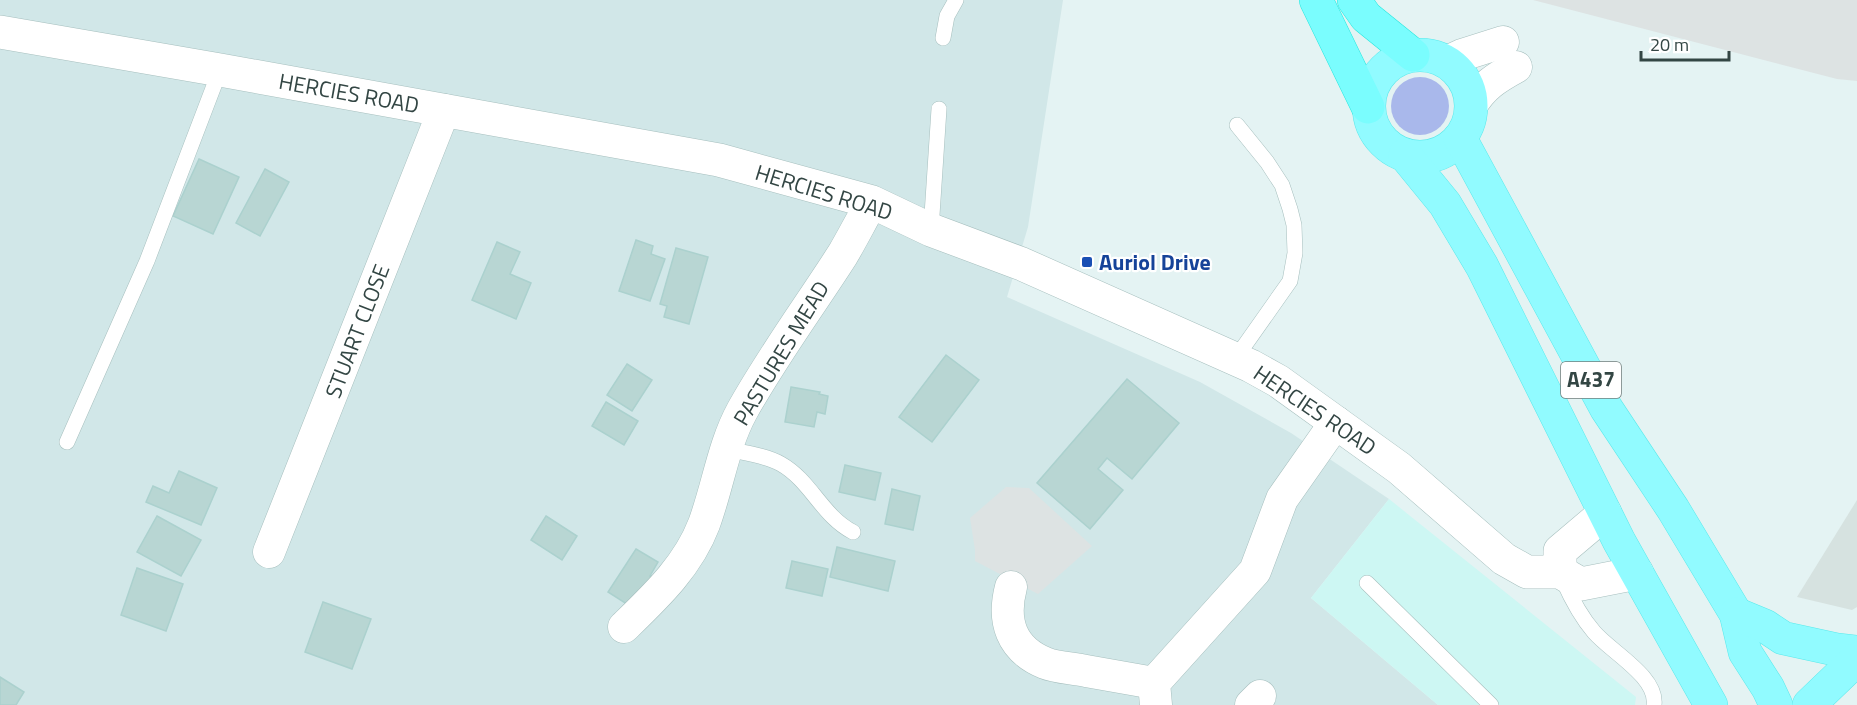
<svg xmlns="http://www.w3.org/2000/svg" width="1857" height="705" font-family="'Titillium Web',sans-serif">
<style>
.residential{fill:#d1e7e8}
.commercial{fill:#cdf7f3}
.industrial{fill:#d6e2e0}
.green{fill:#a9b8eb}
.parking{fill:#dde3e3}
.building{fill:#b8d6d3;stroke:#abd1ce;stroke-width:1.5}
.lines{fill:none;stroke-linecap:round;stroke-linejoin:round}
.service-casing{stroke:#a6bfbe;stroke-width:16}
.minor-casing{stroke:#a6bfbe;stroke-width:33}
.tertiary-casing{stroke:#a6bfbe;stroke-width:34}
.primary-casing{stroke:#5ae9eb;stroke-width:34}
.trunk-casing{stroke:#29e7de;stroke-width:34}
.service{stroke:#fff;stroke-width:15}
.minor{stroke:#fff;stroke-width:32}
.tertiary{stroke:#fff;stroke-width:33}
.primary{stroke:#91fbff;stroke-width:33}
.trunk{stroke:#7afdfe;stroke-width:33}
.transit-dot{fill:#1a4fb4;stroke:#fff;stroke-width:2}
.labels{text-anchor:middle;stroke-width:4.5;stroke-linejoin:round;paint-order:stroke}
.shield{fill:#fff;stroke:#707e7c;stroke-width:1.5}
.shield-label{font-size:21px;font-weight:bold;fill:#334644}
.street-label{font-size:22px;fill:#334644;stroke:#fff}
.transit-label{font-size:22px;font-weight:bold;fill:#164399;stroke:#fff;text-anchor:start}
</style>
<rect width="100%" height="100%" fill="#e4f3f3"/>
<path class="residential" d="M0,0H1063L1028,227L1007,297L1200,382L1291,433L1389,499L1311,598L1438,705H0Z"/>
<path class="commercial" d="M1389,499L1636,697L1635,705H1438L1311,598Z"/>
<path class="industrial" d="M1857,500V607L1852,610L1797,597Z"/>
<circle class="green" cx="1420" cy="106" r="29"/>
<g class="parking">
<path d="M1533,0H1857V81L1837,79Z"/>
<path d="M1006,487L1029,488L1092,546L1038,594L975,561V550L970,518Z"/>
</g>
<g class="building">
<path d="M199,159L239,177L213,234L173,216Z"/>
<path d="M265,169L289,182L260,236L236,223Z"/>
<path d="M636,240L653,246L651,254L665,259L650,301L619,291Z"/>
<path d="M497,242L520,252L510,274L531,283L516,319L472,300Z"/>
<path d="M676,248L708,257L689,324L664,317L667,306L660,304Z"/>
<path d="M946,355L979,380L932,442L899,417Z"/>
<path d="M627,364L652,380L632,411L607,395Z"/>
<path d="M1127,379L1179,423L1132,479L1107,458L1098,469L1123,490L1090,529L1037,483Z"/>
<path d="M791,387L820,392L819,394L828,396L825,414L817,412L814,427L785,422Z"/>
<path d="M606,402L638,421L624,445L592,426Z"/>
<path d="M845,465L881,473L875,500L839,492Z"/>
<path d="M179,471L217,488L201,525L146,502L153,486L169,493Z"/>
<path d="M892,489L920,496L913,530L885,524Z"/>
<path d="M157,516L201,540L181,576L137,552Z"/>
<path d="M546,516L577,536L562,560L531,540Z"/>
<path d="M837,547L895,561L888,591L830,577Z"/>
<path d="M636,549L658,562L650,576H652L633,608L608,592Z"/>
<path d="M792,561L828,569L822,596L786,588Z"/>
<path d="M137,568L183,584L166,631L121,615Z"/>
<path d="M323,602L371,619L352,669L305,652Z"/>
<path d="M0,677L24,692L16,705H0Z"/>
</g>
<g class="lines">
<g class="service-casing">
<g id="service">
<path d="M943,38L947,16L956,0"/>
<path d="M931,230L939,109"/>
<path d="M1235,359L1290,281L1295,253L1294,225L1290,209L1282,185L1267,162L1237,125"/>
<path d="M67,442L147,261L220,70"/>
<path d="M726,449C744,453 765,455 781,464C811,481 822,516 853,532"/>
<path d="M1563,580C1571,598 1581,617 1594,632C1611,652 1658,677 1654,705"/>
<path d="M1367,583L1491,705"/>
</g>
</g>
<g class="minor-casing">
<g id="minor">
<path d="M1447,62L1462,55L1503,42"/>
<path d="M1471,106C1483,86 1496,78 1516,67"/>
<path d="M269,552L444,110"/>
<path d="M1011,587C1002,621 1011,649 1045,663C1057,668 1073,668 1086,671C1108,675 1131,679 1154,683"/>
<path d="M624,627C656,596 688,566 704,524C718,486 723,446 742,411C772,357 809,307 843,254C853,237 862,219 872,202"/>
<path d="M1156,705L1154,683L1255,571L1282,499L1336,422"/>
<path d="M1251,705L1260,696"/>
</g>
</g>
<g class="tertiary-casing">
<g id="tertiary">
<path d="M0,32L220,70L719,160L872,202L931,230L1022,264L1251,366L1278,381L1399,468L1504,559L1527,572H1560L1581,584L1637,573"/>
<path d="M1560,572V551L1605,513"/>
</g>
</g>
<g class="primary-casing">
<g id="primary">
<circle cx="1420" cy="106" r="51"/>
<path d="M1460,138L1606,408L1673,509L1736,614L1745,652L1768,688L1776,705"/>
<path d="M1405,155L1445,204L1482,266L1619,541L1711,705"/>
<path d="M1736,614L1765,626L1783,638L1838,650L1857,652"/>
<path d="M1809,705L1857,659"/>
</g>
</g>
<g class="trunk-casing">
<g id="trunk">
<path d="M1316,0L1368,107"/>
<path d="M1354,0L1366,17L1413,55"/>
</g>
</g>
<use href="#service" class="service"/>
<use href="#minor" class="minor"/>
<use href="#tertiary" class="tertiary"/>
<use href="#primary" class="primary"/>
<use href="#trunk" class="trunk"/>
</g>
<rect class="transit-dot" x="1081" y="256" width="12" height="12" rx="3"/>
<g class="labels">
<rect class="shield" x="1561" y="362" width="60" height="36" rx="4.5"/>
<g class="shield-label">
<text x="1591" y="387">A437</text>
</g>
<g class="street-label">
<text transform="translate(349 93) rotate(10)" y="8">HERCIES ROAD</text>
<text transform="translate(824 192) rotate(17)" y="8">HERCIES ROAD</text>
<text transform="translate(357 331) rotate(-69)" y="8">STUART CLOSE</text>
<text transform="translate(781 353) rotate(-59)" y="8">PASTURES MEAD</text>
<text transform="translate(1315 410) rotate(34)" y="8">HERCIES ROAD</text>
</g>
<g class="transit-label">
<text x="1099" y="270">Auriol Drive</text>
</g>
</g>
<path d="M1641 51v9h88v-9" fill="none" stroke="#334644" stroke-width="3"/>
<text x="1650" y="51" font-size="18" fill="#334644" stroke="#ffffff" stroke-width="4.5" paint-order="stroke">20 m</text>
</svg>
